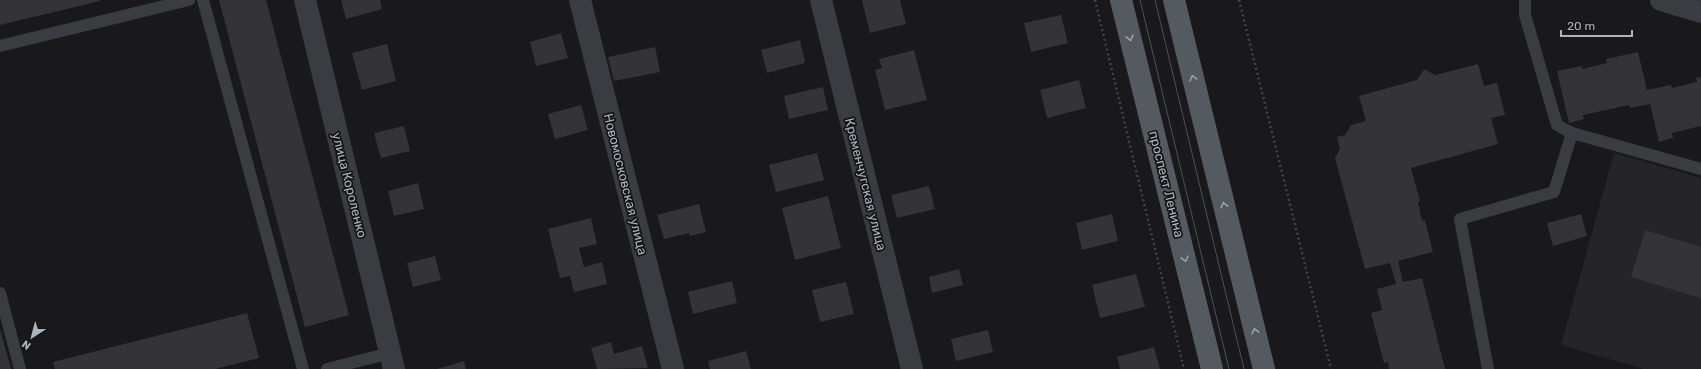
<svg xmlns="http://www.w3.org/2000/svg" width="1701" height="369" font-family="Rubik,sans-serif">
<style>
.built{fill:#252528}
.building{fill:#343437}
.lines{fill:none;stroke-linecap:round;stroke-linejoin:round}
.path{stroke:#3f4448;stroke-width:2.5;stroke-dasharray:2 3;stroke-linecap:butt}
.lane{stroke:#393c41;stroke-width:12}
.street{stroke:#393c41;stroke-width:22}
.primary{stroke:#555a60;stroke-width:22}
.tram{stroke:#4c5156;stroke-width:1}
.oneway{stroke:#99a2aa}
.labels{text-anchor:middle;stroke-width:3.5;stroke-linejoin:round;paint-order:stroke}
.street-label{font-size:13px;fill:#aab4bc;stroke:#141416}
</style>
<rect width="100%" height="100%" fill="#19191b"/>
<path class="built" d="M1614,153L1701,178V369H1644L1561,345Z"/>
<g class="building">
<path d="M0,0H100V1L0,25Z"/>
<path d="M219,0H266L349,315L305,327Z"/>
<path d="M341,0H380L382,9L346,19Z"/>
<path d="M862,0H900L906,24L870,33Z"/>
<path d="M1061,15L1068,43L1031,52L1024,23Z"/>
<path d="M561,33L568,58L536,66L530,42Z"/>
<path d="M800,40L805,63L767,73L761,50Z"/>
<path d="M387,44L396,81L362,90L352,53Z"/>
<path d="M655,47L660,72L614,81L608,57Z"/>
<path d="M914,50L927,100L885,110L875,70L882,68L879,59Z"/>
<path d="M1638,52L1647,90L1671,85L1672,88L1697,82L1696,78L1701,77V126L1672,133L1673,138L1659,142L1650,104L1630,108L1629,105L1583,115L1584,119L1569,123L1557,71L1582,66V69L1607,63L1606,59Z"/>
<path d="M1478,64L1484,86L1497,83L1505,115L1491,118L1498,144L1411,168L1420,201L1418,202L1422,221L1425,220L1433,252L1398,261L1403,282L1422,278L1445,369H1389L1388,362L1384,363L1371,313L1382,310L1377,289L1396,284L1390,263L1365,269L1335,158L1340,149L1337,137L1345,135L1351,125L1366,121L1359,96L1417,80L1424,69L1435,75Z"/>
<path d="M1079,80L1086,108L1047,118L1040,90Z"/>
<path d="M823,87L828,110L789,119L784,96Z"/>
<path d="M581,105L588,130L555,139L548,114Z"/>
<path d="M404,126L410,151L381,158L374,133Z"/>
<path d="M817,153L824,180L776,192L769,165Z"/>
<path d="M418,183L424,209L394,216L388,191Z"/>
<path d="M929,186L935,209L897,218L891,195Z"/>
<path d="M828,196L841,248L795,260L782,208Z"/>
<path d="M699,204L706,232L690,236L689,233L664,239L657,215Z"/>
<path d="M1112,214L1118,241L1082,250L1076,223Z"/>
<path d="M1581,214L1587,236L1553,246L1547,223Z"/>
<path d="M591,218L597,244L579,248L584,267L602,262L607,284L574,292L570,276L560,278L548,229Z"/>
<path d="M1645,230L1701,247V298L1631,277Z"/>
<path d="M435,256L441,280L413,287L407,263Z"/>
<path d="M959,269L963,285L932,293L929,277Z"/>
<path d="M1136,274L1145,307L1100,318L1092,285Z"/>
<path d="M732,281L737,303L693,314L688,292Z"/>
<path d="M846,282L854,314L820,322L812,290Z"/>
<path d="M247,313L259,358L215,369H55L53,362Z"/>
<path d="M0,329L11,369H0Z"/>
<path d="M988,330L993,352L956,361L951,339Z"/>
<path d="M611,342L614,354L642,346L648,368L597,369L591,348Z"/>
<path d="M1154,347L1160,369H1120L1117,357Z"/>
<path d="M746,351L751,369H710L708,361Z"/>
<path d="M464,361L466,369H437Z"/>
</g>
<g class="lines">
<g class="path">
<path d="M1095,0L1184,369"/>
<path d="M1239,0L1331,369"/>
</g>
<g class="lane">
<path d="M203,0L303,369"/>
<path d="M1525,0V15L1557,125L1572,133"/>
<path d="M0,46L189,0"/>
<path d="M0,293L20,369"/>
<path d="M327,369L390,353"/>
<path d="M1488,369L1460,219L1554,192L1572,133L1701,169"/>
</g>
<g class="street">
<path d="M305,0L394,369"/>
<path d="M580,0L673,369"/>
<path d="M821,0L912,369"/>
<path d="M1661,0L1701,12"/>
</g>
<g class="primary">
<path d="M1121,0L1212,369"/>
<path d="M1174,0L1264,369"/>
</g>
<g class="tram">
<path d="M1140,0L1229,369"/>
<path d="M1155,0L1244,369"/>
</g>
</g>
<defs><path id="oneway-chevron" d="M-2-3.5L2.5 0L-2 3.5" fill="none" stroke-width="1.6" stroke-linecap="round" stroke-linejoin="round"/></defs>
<g class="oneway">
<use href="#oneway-chevron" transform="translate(1130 38) rotate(76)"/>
<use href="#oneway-chevron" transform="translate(1193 78) rotate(-104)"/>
<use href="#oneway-chevron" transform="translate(1224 205) rotate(-104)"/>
<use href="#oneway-chevron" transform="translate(1185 259) rotate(76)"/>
<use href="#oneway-chevron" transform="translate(1255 331) rotate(-104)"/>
</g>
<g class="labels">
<g class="street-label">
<text transform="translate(626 184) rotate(76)" y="5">Новомосковская улица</text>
<text transform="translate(866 184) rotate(76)" y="5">Кременчугская улица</text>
<text transform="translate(1167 184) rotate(76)" y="5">проспект Ленина</text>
<text transform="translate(350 185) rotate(76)" y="5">улица Короленко</text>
</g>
</g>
<g transform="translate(32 337) rotate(216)" stroke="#141416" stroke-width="3" paint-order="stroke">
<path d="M0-3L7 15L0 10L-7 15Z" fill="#aab4bc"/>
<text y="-6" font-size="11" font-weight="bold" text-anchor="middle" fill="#aab4bc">N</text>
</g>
<path d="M1561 30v6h71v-6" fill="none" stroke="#aab4bc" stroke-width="2"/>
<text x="1567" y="30" font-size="12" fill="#aab4bc" stroke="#141416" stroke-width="3" paint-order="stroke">20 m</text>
</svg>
